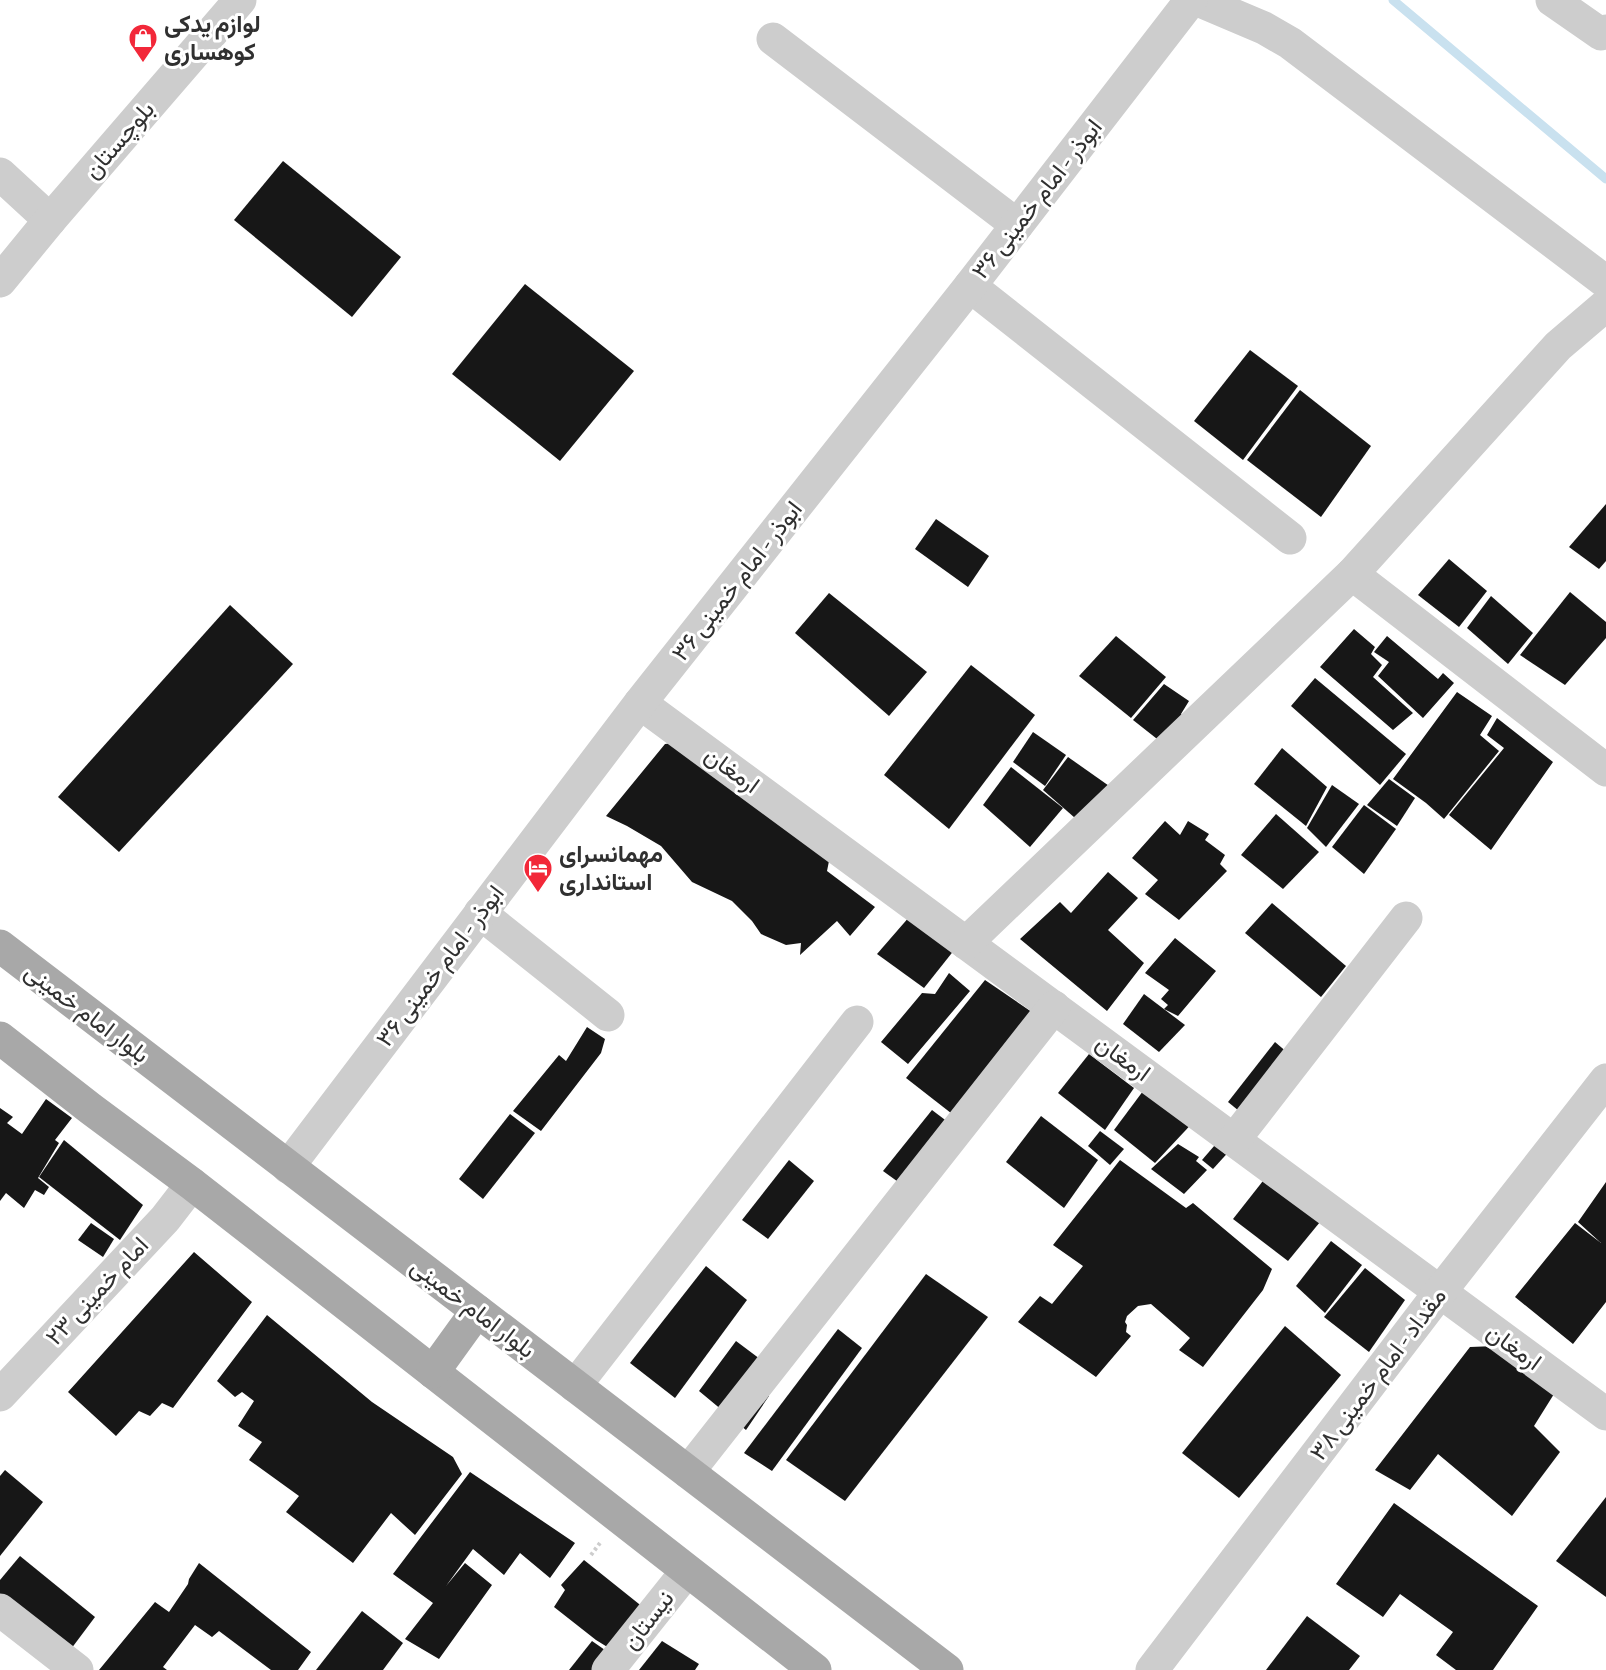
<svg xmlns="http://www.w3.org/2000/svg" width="1606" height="1670" font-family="'Alegreya Sans',Vazirmatn,sans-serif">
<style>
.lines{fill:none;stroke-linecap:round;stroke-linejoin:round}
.stream{stroke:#c9e1ef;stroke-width:9}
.building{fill:#171717}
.path{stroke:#cdcdcd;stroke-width:4;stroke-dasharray:3 3;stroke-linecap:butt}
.minor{stroke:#cdcdcd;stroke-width:33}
.major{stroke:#a8a8a8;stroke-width:33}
.labels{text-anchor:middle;stroke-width:6;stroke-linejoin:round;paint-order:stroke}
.poi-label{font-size:24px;font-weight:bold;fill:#303030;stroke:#fff;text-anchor:start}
.street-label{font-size:24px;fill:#303030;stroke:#fff}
</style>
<rect width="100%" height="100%" fill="#fff"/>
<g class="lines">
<path class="stream" d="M1393,0L1606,179"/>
</g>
<g class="building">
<path d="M283,161L401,257L352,317L234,220Z"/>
<path d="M525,284L634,371L560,461L452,374Z"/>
<path d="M1250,350L1298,386L1243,460L1194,421Z"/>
<path d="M1300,390L1371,446L1321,517L1247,460Z"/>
<path d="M1606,504V561L1599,569L1569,547Z"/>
<path d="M936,519L989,556L968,587L915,549Z"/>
<path d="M1449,559L1487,591L1459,627L1418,595Z"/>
<path d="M1570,592L1606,622V638L1565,685L1520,655Z"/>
<path d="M829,593L927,672L889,716L795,633Z"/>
<path d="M1491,596L1533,633L1508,664L1467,628Z"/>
<path d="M230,605L293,664L119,852L58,797Z"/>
<path d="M1354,629L1375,647L1371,654L1382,665L1373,677L1413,713L1393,730L1320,667Z"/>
<path d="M1116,636L1166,677L1131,718L1079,676Z"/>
<path d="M1387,636L1438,679L1443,673L1454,683L1423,718L1378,676L1389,662L1374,652Z"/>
<path d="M971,665L1035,715L949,829L884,775Z"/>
<path d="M1315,678L1406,754L1380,785L1291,706Z"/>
<path d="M1164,684L1189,701L1181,714L1190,724L1166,746L1133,720Z"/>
<path d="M1457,692L1492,716L1480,735L1499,751L1444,819L1426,803L1393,779Z"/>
<path d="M1497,718L1553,762L1491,850L1449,815L1504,748L1487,735Z"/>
<path d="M1033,732L1066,755L1045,786L1013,762Z"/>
<path d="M674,743L831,851L827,871L875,907L850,936L837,921L800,955L801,943L786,945L761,934L752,921L732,901L692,882L661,846L627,826L606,816L665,744Z"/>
<path d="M1282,748L1327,787L1306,826L1254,784Z"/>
<path d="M1068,757L1112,788L1083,825L1043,790Z"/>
<path d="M1011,767L1063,808L1030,847L983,805Z"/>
<path d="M1389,779L1415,798L1397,826L1367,805Z"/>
<path d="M1332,785L1359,804L1326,847L1307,828Z"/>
<path d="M1364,805L1396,829L1364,874L1332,847Z"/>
<path d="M1276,814L1319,852L1283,889L1241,855Z"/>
<path d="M1165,821L1180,835L1188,821L1209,834L1205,840L1225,855L1220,864L1227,871L1179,920L1145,894L1158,880L1132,858Z"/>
<path d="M1108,872L1138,898L1108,930L1144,963L1107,1011L1020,939L1060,902L1071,913Z"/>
<path d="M1272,903L1346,966L1321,997L1245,933Z"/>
<path d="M910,916L955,949L924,988L877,954Z"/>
<path d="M1175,938L1216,971L1178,1016L1164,1009L1168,1005L1161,999L1169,990L1145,973Z"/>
<path d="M949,973L970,991L908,1064L881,1042L922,993L935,994Z"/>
<path d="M985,980L1045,1021L965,1124L906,1078Z"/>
<path d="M1144,994L1185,1025L1159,1052L1123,1024Z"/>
<path d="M587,1027L605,1039L601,1053L541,1131L513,1111L559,1055L566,1061Z"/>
<path d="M1275,1042L1302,1065L1255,1124L1228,1102Z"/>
<path d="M1089,1054L1134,1088L1105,1130L1058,1093Z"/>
<path d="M1149,1083L1198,1117L1155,1163L1114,1130Z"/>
<path d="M46,1099L72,1118L55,1140L59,1143L38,1178L49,1187L44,1195L35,1190L24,1208L6,1193L0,1201V1108L13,1117L7,1123L22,1134Z"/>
<path d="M932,1110L961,1132L912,1192L883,1171Z"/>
<path d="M510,1114L535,1133L483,1199L459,1179Z"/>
<path d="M1041,1116L1098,1160L1064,1208L1006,1162Z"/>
<path d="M1100,1131L1124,1149L1110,1165L1088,1146Z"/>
<path d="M1221,1138L1233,1147L1213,1169L1202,1160Z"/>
<path d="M64,1140L143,1205L120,1240L39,1177Z"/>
<path d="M1178,1144L1199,1157L1196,1161L1207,1170L1184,1194L1151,1169Z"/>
<path d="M789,1160L814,1181L768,1239L742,1220Z"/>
<path d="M1120,1160L1186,1208L1193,1203L1272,1269L1263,1290L1203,1367L1179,1350L1190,1338L1151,1304L1138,1306L1127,1316L1125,1322L1127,1325L1126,1332L1131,1336L1096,1377L1018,1322L1040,1296L1052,1304L1083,1266L1053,1245Z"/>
<path d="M1270,1172L1320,1222L1288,1261L1233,1219Z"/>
<path d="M1606,1182V1302L1573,1344L1515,1297L1575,1223L1601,1243L1578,1222Z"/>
<path d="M91,1223L114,1239L103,1257L78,1240Z"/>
<path d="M1331,1241L1362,1265L1325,1313L1296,1286Z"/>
<path d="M194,1252L252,1302L173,1408L162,1403L150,1416L139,1411L116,1436L68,1392Z"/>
<path d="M706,1266L747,1300L675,1398L630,1363Z"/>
<path d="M1365,1268L1405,1300L1369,1352L1324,1317Z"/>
<path d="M926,1274L988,1317L845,1501L786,1460Z"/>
<path d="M267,1315L372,1402L453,1457L462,1474L415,1535L391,1513L353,1563L286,1512L299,1496L249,1460L262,1442L238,1426L254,1401L242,1392L235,1397L217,1381Z"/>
<path d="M1285,1326L1341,1375L1239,1498L1182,1453Z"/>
<path d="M838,1329L862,1348L772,1471L744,1453Z"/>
<path d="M736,1341L772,1368L759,1387L769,1396L746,1430L699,1391Z"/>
<path d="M1496,1346L1554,1394L1534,1426L1560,1452L1512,1516L1438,1454L1410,1490L1375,1470L1470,1347Z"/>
<path d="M5,1470L43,1502L0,1556V1476Z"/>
<path d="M470,1472L575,1543L550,1578L520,1553L504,1575L473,1549L446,1586L465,1563L492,1585L439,1659L405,1639L433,1603L393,1574Z"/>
<path d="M1606,1497V1597L1556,1561Z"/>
<path d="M1394,1503L1538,1606L1493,1670H1456L1436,1655L1453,1632L1400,1594L1383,1617L1336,1584Z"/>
<path d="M20,1556L95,1617L65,1657L0,1606V1580Z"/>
<path d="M584,1560L649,1612L617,1653L596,1640L554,1607L565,1590L561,1585Z"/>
<path d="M199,1563L311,1652L298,1670H271L219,1631L212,1637L195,1625L163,1667L167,1670H99L155,1602L169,1612L188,1584L189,1579Z"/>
<path d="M362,1611L403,1643L383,1670H316Z"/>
<path d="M1307,1616L1360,1656L1349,1670H1266Z"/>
<path d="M592,1641L615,1657L604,1670H569Z"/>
<path d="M662,1641L699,1664L695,1670H639Z"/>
</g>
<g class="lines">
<path class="path" d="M591,1555L600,1543"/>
<g class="minor">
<path d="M1198,0L1264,28L1290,43L1606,282"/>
<path d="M1552,0L1601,34L1606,31"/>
<path d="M773,39L1017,225"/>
<path d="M0,174L50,220"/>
<path d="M0,281L50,220L240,0"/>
<path d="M970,286L1290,538"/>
<path d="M1352,574L1606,770"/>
<path d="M640,703L1606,1414"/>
<path d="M480,913L608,1015"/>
<path d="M966,943L1352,574L1558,346L1606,305"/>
<path d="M1234,1140L1406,918"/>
<path d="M288,1167L640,703L970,286L1191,0"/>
<path d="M575,1386L857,1022"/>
<path d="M0,1395L165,1219L192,1184"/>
<path d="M688,1472L1054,1007"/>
<path d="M0,1610L77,1670"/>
<path d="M608,1670L687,1571"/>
<path d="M1152,1670L1440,1292L1606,1080"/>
</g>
<g class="major">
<path d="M0,946L947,1670"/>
<path d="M0,1038L91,1109L192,1184L815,1670"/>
<path d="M433,1372L477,1311"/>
</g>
</g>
<defs>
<g id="shop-pin" transform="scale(1.5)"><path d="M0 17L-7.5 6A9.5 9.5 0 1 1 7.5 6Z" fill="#f22839" stroke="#fff"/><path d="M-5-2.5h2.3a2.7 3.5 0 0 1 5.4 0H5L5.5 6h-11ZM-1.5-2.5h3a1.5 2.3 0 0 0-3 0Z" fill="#fff"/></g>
<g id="hotel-pin" transform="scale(1.5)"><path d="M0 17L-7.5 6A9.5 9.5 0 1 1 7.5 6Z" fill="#f22839" stroke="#fff"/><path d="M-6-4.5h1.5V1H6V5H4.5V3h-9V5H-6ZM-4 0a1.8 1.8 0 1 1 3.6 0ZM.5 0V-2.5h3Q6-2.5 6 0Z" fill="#fff"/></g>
</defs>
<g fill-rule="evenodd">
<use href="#shop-pin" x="143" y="38"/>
<use href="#hotel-pin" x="538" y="868"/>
</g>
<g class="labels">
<g class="poi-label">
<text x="164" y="32">لوازم یدکی<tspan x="164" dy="28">کوهساری</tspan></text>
<text x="559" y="862">مهمانسرای<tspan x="559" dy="28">استانداری</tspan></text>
</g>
<g class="street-label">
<text transform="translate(119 140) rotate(-49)" y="8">بلوچستان</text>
<text transform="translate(1037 199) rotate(-52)" y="8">ابوذر - امام خمینی ۳۶</text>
<text transform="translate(737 581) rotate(-52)" y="8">ابوذر - امام خمینی ۳۶</text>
<text transform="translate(732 770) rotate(36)" y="8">ارمغان</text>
<text transform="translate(440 966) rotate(-53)" y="8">ابوذر - امام خمینی ۳۶</text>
<text transform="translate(87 1013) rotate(37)" y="8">بلوار امام خمینی</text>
<text transform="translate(1123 1058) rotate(36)" y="8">ارمغان</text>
<text transform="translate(97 1291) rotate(-47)" y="8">امام خمینی ۲۳</text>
<text transform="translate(473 1308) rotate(37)" y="8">بلوار امام خمینی</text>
<text transform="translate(1514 1347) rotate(36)" y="8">ارمغان</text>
<text transform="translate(1378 1374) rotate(-53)" y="8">مقداد - امام خمینی ۳۸</text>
<text transform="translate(648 1620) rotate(-52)" y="8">نیستان</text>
</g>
</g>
</svg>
